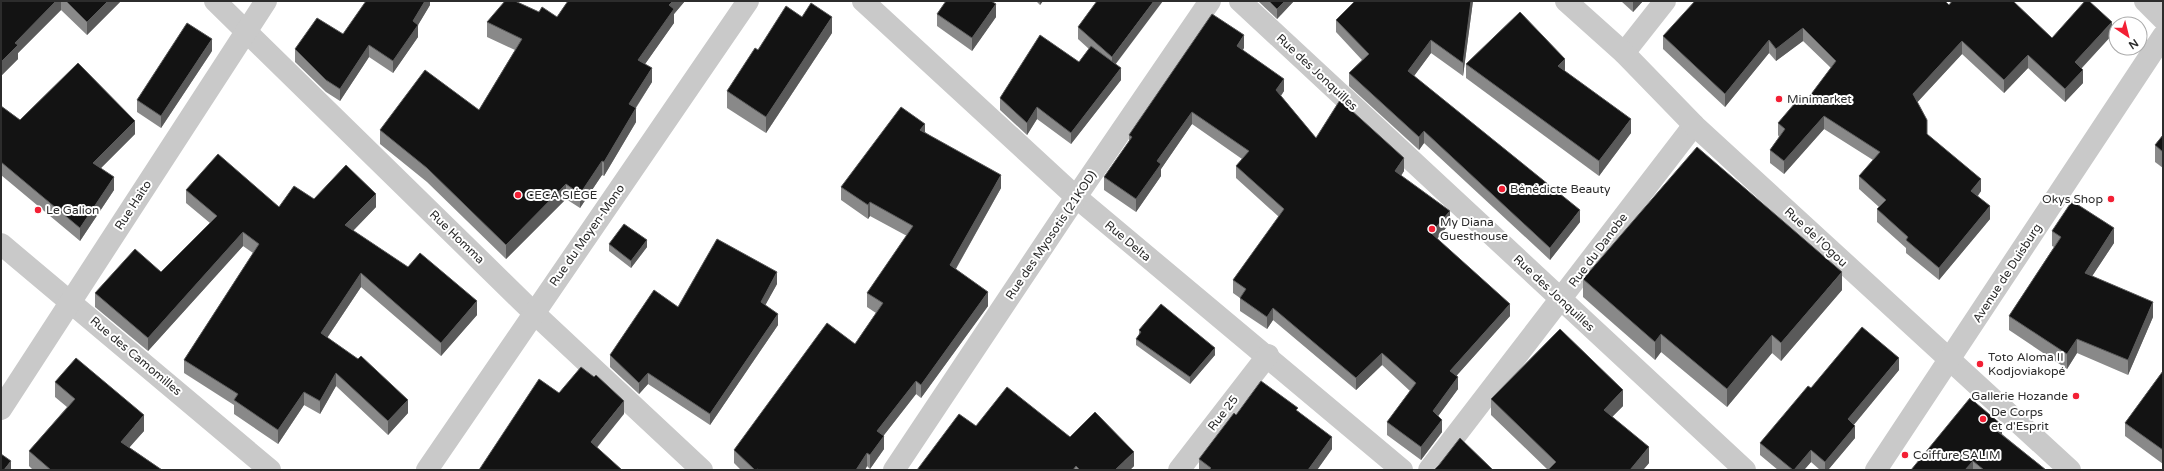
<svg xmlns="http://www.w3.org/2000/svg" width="2164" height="471" font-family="'Varela Round',sans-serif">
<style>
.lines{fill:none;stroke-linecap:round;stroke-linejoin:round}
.minor{stroke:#c9c9c9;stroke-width:22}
.tertiary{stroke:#c9c9c9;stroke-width:22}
.wall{fill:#898989}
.shaded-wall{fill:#5a5a5a}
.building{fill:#131313;stroke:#5a5a5a}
.poi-dot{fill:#f31f34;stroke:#fff;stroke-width:1.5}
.labels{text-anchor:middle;stroke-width:4;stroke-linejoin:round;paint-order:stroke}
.street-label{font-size:12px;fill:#2c2c2c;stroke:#fff}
.poi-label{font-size:12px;fill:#2c2c2c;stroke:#fff;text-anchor:start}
</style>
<rect width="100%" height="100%" fill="#fff"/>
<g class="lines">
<g class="minor">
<path d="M215,1L534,313L702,470"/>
<path d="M863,1L1076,197L1402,470"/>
<path d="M1240,1L1745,470"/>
<path d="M2145,1L2163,19"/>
<path d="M1624,53L1665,1"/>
<path d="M1,244L270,470"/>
<path d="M1,409L266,1"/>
<path d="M427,470L748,1"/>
<path d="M894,470L1076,197L1210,1"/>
<path d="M1179,470L1268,355"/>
<path d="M1429,470L1694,125"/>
</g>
<g class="tertiary">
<path d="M1566,1L1624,53L1694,125L2070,470"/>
<path d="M1876,470L2163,36"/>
</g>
</g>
<g class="wall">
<path d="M1,1H121L87,35L61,10L18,53V59L1,76Z"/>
<path d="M430,1V5L418,25V37L393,73L369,57L340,101L326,92L295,62V49L343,34Z"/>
<path d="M568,1H685L674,14V23L645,64L652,82L636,108V122L604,176L602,175L580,208L566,199L506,259L427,182L380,144V130L479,110L515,50L487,37V22L539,12L557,17Z"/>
<path d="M1036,1H1043L1040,5Z"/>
<path d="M1097,1L1115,64L1121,80L1071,144L1037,119L1027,135L1000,110V98L1079,62L1089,49L1078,39V27Z"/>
<path d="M1258,1H1294L1277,19Z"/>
<path d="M1473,1L1463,76L1431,53L1414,76L1580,222L1550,260L1424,143L1419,150L1349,86V73L1362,60L1336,32V20Z"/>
<path d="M1621,1H1643L1633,12Z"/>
<path d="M1949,5L2052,38L2112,35L2082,68L2083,83L2065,102L2028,68L2004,93L1962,54L1917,102L1927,134L1981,191L1978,196L1990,219L1939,280L1906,253V248L1877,222V209L1879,207L1859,189V176L1873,160L1824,129L1784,174L1770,163V150L1779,137L1778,135V123L1806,101L1831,68L1803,41L1776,61L1769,53L1725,107L1663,49V36Z"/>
<path d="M937,14L996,17L972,51L937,26Z"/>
<path d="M832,33L766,133L727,108V91L758,50Z"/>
<path d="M1244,48L1243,50L1284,91L1281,96L1316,138L1404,171L1401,176L1450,223L1437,239L1510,316L1457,375L1458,389L1438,416L1442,432L1421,460L1387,435V422L1410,391L1382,365L1356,390L1273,320L1267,329L1240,311V298L1233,293V280L1279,217L1236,178V166L1242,159L1192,124L1161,169V176L1136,212L1104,190V177L1129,142V135Z"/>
<path d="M212,51L161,128L137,112V100Z"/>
<path d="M1466,64L1565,71L1631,133L1599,176L1466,78Z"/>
<path d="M1,106L20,120L135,134L101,168L114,190L80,241L1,175Z"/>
<path d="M925,132L1001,188L956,269L988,306L921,398L916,394L884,435V449L870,469L867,466L865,470H741L734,463V450L855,344L876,313L867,307V293L907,236L870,216L868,219L841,200V187Z"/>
<path d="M2163,135V168L2155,162V145Z"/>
<path d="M186,190L279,207L314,199L376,207L353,231L477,315L441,356L361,287L327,338L408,413L388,435L336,386L320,414L304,405L278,444L234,414V405L184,373V360L253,253L243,246L148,351L95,307V293L161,272L210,223L186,203Z"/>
<path d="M2052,231L2114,243L2092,276L2153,317L2128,375L2077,353L2067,369L2009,330V316L2054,247L2052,246Z"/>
<path d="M609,244L647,247L631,268L609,251Z"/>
<path d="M1583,279L1842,290L1781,361L1772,353L1727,407L1661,352L1655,360L1583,297Z"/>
<path d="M777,284L765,305L778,325L710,425L648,384L639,394L610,367V355L678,307Z"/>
<path d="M1139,330L1215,355L1190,384L1136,345V339L1139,335Z"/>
<path d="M1899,370L1854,424L1855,438L1828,470H1820L1811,462L1804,470H1778L1760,455V443L1811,388Z"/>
<path d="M2163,371V464L2125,436V423Z"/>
<path d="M55,382L144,431L129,447L162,470H33L29,466V451L67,407L55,397Z"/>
<path d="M1491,399L1623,406L1612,417L1649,463L1643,470H1548L1491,415Z"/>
<path d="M1298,411L1332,449L1317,470H1199V459L1236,415Z"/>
<path d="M976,426L1070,437L1134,466L1130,470H917Z"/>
<path d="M2002,434L2046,470H1911Z"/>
</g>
<g class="shaded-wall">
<path d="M56,1H61V10L18,53V59L1,76V62L15,43Z"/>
<path d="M108,1H121L87,35V22Z"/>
<path d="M425,1H430V5L418,25V37L393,73V61L413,21Z"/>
<path d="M673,1H685L674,14V23L638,74V60L669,5Z"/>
<path d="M1040,1H1043L1040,5Z"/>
<path d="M1154,1H1163L1112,69V57Z"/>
<path d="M1285,1H1294L1277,19V9Z"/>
<path d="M1471,1H1473L1463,76V63Z"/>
<path d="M1633,1H1643L1633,12Z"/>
<path d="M996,4V17L972,51V38Z"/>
<path d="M832,17V33L766,133V117Z"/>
<path d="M2112,22V35L2075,75V62Z"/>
<path d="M1803,28V41L1776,61V49Z"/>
<path d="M1244,35V48L1237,59V46Z"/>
<path d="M212,39V51L161,128V116Z"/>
<path d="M1431,40V53L1408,84V71Z"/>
<path d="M1769,40V53L1725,107V94Z"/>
<path d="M1962,41V54L1913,107V94Z"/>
<path d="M369,45V57L340,101V89Z"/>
<path d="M2028,55V68L2004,93V80Z"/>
<path d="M1565,59V73L1558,66Z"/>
<path d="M652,68V82L629,118V104Z"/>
<path d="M1121,68V80L1071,144V133Z"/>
<path d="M2083,70V83L2065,102V89Z"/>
<path d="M1284,79V91L1276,102V90Z"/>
<path d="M1037,107V119L1027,135V123Z"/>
<path d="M636,108V122L604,176V162Z"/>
<path d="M1192,112V124L1161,169V176L1136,212V199L1157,161Z"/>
<path d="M1824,116V129L1784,174V161Z"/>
<path d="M1631,119V133L1599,176V161Z"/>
<path d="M135,121V134L93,176V163Z"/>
<path d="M925,124V137L920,130Z"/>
<path d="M1424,131V143L1419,150V137Z"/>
<path d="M1404,158V171L1395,184V171Z"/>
<path d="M602,161V175L580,208V194Z"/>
<path d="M1001,175V188L950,279V265Z"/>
<path d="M114,177V190L80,241V228Z"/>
<path d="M1981,179V191L1971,204V191Z"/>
<path d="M566,184V199L506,259V245Z"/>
<path d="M376,194V207L345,239V225Z"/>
<path d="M870,202V216L868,219V205Z"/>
<path d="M1990,206V219L1939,280V268Z"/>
<path d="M1580,210V222L1550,260V248Z"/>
<path d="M1450,211V223L1431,246V233Z"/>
<path d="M2114,228V243L2085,287V273Z"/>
<path d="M243,232V246L148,351V338Z"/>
<path d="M647,240V247L631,268V261Z"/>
<path d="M777,272V284L761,313V302Z"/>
<path d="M1842,272V290L1781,361V343Z"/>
<path d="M361,273V287L321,347V333Z"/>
<path d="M988,292V306L921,398V385Z"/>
<path d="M477,301V315L441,356V343Z"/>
<path d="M2153,302V317L2128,375V360Z"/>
<path d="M1510,304V316L1450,383V371Z"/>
<path d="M1273,308V320L1267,329V317Z"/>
<path d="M778,314V325L710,425V414Z"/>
<path d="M1661,334V352L1655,360V342Z"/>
<path d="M1772,335V353L1727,407V389Z"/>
<path d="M2077,339V353L2067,369V354Z"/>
<path d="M1215,348V355L1190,384V377Z"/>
<path d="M1382,353V365L1356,390V378Z"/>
<path d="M1899,358V370L1848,432V419Z"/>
<path d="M336,373V386L320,414V401Z"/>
<path d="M648,373V384L639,394V383Z"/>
<path d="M1458,377V389L1433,423V411Z"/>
<path d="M916,381V394L877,444V431Z"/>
<path d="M1623,390V406L1604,425V410Z"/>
<path d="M304,392V405L278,444V430Z"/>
<path d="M408,400V413L388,435V421Z"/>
<path d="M624,401V414L591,455V442Z"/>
<path d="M144,415V431L121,457V442Z"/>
<path d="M1442,420V432L1421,460V447Z"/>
<path d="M2002,425V436L1997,431Z"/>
<path d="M1855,426V438L1828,470H1825V462Z"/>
<path d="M884,436V449L870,469V455Z"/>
<path d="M1332,437V449L1317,470H1308Z"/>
<path d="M1649,447V463L1643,470H1630Z"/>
<path d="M1811,450V462L1804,470H1794Z"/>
<path d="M1134,452V466L1130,470H1115Z"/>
<path d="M867,453V466L865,470H856Z"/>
<path d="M11,461V470H4Z"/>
<path d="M1973,461V470H1965Z"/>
</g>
<g class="building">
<path d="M1,1H56L15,43L18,45L1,62Z"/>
<path d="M66,1H108L87,22Z"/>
<path d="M366,1H425L413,21L418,25L393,61L369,45L340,89L326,80L295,49L317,18L343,34Z"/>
<path d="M505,1H515L539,12L542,7L557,17L568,1H673L669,5L674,9L638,60L652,68L629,104L636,108L604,162L602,161L580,194L566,184L506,245L427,168L380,130L425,70L479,110L522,39L487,22Z"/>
<path d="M946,1H991L996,4L972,38L937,14Z"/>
<path d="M1097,1H1154L1112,57L1078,27Z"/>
<path d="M1269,1H1285L1277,9Z"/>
<path d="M1355,1H1471L1463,63L1431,40L1408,71L1580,210L1550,248L1424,131L1419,137L1349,73L1369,54L1336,20Z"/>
<path d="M1695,1H1945L1949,5L1952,1H2013L2052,38L2085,1H2089L2112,22L2075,62L2083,70L2065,89L2028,55L2004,80L1962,41L1913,94L1927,120V134L1981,179L1971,191L1990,206L1939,268L1906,240L1908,237L1877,209L1886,200L1859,176L1880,152L1824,116L1784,161L1770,150L1785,129L1778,123L1801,96L1806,101L1836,61L1803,28L1776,49L1769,40L1725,94L1663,36Z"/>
<path d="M811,3L832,17L766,117L727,91L755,48L758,50L786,6L802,17Z"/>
<path d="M1520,12L1565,59L1558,66L1631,119L1599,161L1466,64Z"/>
<path d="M1212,14L1244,35L1237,46L1284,79L1276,90L1316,138L1340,100L1404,158L1395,171L1450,211L1431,233L1510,304L1450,371L1458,377L1433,411L1442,420L1421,447L1387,422L1416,383L1382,353L1356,378L1273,308L1267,317L1240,298L1246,289L1233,280L1284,209L1236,166L1249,151L1192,112L1157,161L1161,164L1136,199L1104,177L1132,137L1129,135Z"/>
<path d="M187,23L212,39L161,116L137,100Z"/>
<path d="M1040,35L1079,62L1091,46L1121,68L1071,133L1037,107L1027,123L1000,98Z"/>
<path d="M78,63L135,121L93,163L114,177L80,228L1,162V106L20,120Z"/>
<path d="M901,107L925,124L920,130L1001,175L950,265L988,292L921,385L916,381L877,431L884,436L870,455L867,453L856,470H759L757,469V470H755L734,450L827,323L855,344L883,303L867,293L913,226L870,202L868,205L841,187Z"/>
<path d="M2163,135V152L2155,145Z"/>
<path d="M1697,147L1842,272L1781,343L1772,335L1727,389L1661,334L1655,342L1583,279Z"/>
<path d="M218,154L279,207L294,186L314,199L346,165L376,194L345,225L408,267L420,253L477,301L441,343L361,273L321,333L358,359L361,356L408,400L388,421L336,373L320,401L304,392L278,430L234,400L238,394L184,360L259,244L243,232L148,338L95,293L135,249L161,272L217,216L186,190Z"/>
<path d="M2072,201L2114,228L2085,273L2153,302L2128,360L2077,339L2067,354L2009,316L2061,237L2052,231Z"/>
<path d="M624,224L647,240L631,261L609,244Z"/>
<path d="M717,239L777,272L761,302L778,314L710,414L648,373L639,383L610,355L654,290L678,307Z"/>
<path d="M1161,304L1215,348L1190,377L1136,339L1141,332L1139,330Z"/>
<path d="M1862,327L1899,358L1848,419L1855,426L1825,462L1811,450L1794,470H1793L1760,443L1808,386L1811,388Z"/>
<path d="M1560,329L1623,390L1604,410L1649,447L1630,470H1548L1556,462L1491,399Z"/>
<path d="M76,358L144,415L121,442L162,470H51L29,451L75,399L55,382Z"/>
<path d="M581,367L594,377L596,375L624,401L591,442L622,470H479L539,379L559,393Z"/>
<path d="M2163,371V450L2125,423Z"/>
<path d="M1261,381L1298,408L1296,410L1332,437L1308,470H1209L1211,468L1199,459L1234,413L1236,415Z"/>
<path d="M1007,387L1070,437L1095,412L1134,452L1115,470H1080L1076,466L1073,470H917L959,414L976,426Z"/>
<path d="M1970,398L2002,425L1997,431L2046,470H1984L1973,461L1965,470H1911Z"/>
<path d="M1460,438L1493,470H1434L1439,465Z"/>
<path d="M1,454L11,461L4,470H1Z"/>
</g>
<g class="poi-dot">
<circle cx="1779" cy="99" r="4"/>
<circle cx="1502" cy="189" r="4"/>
<circle cx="518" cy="195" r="4"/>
<circle cx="2111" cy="199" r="4"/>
<circle cx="38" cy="210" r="4"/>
<circle cx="1432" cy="229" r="4"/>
<circle cx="1980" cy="364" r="4"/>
<circle cx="2076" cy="396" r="4"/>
<circle cx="1983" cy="419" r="4"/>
<circle cx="1905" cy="455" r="4"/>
</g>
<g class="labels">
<g class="street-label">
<text transform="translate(1317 72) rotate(43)" y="4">Rue des Jonquilles</text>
<text transform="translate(133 205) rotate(-57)" y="4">Rue Haito</text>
<text transform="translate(587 235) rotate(-55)" y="4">Rue du Moyen-Mono</text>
<text transform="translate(1051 235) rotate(-56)" y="4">Rue des Myosotis (21KOD)</text>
<text transform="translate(457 237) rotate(44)" y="4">Rue Homma</text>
<text transform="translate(1816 237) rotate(43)" y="4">Rue de l'Ogou</text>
<text transform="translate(1128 241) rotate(40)" y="4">Rue Delta</text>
<text transform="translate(1598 250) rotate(-53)" y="4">Rue du Danobe</text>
<text transform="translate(2007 273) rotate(-57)" y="4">Avenue de Duisburg</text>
<text transform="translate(1554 293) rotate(43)" y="4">Rue des Jonquilles</text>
<text transform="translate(136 356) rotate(40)" y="4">Rue des Camomilles</text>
<text transform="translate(1223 413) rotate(-52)" y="4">Rue 25</text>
</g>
<g class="poi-label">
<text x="1787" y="103">Minimarket</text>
<text x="1510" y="193">Bénédicte Beauty</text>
<text x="526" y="199">CECA SIÈGE</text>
<text x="2103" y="203" text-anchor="end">Okys Shop</text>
<text x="46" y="214">Le Galion</text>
<text x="1440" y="226">My Diana<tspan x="1440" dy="14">Guesthouse</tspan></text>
<text x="1988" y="361">Toto Aloma II<tspan x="1988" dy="14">Kodjoviakopé</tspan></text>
<text x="2068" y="400" text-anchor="end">Gallerie Hozande</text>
<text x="1991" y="416">De Corps<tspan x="1991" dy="14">et d'Esprit</tspan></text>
<text x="1913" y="459">Coiffure SALIM</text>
</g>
</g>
<rect width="2164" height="471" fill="none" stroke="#2c2c2c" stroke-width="4"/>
<g transform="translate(2128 36) rotate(145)"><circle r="19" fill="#ffffff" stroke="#ababab"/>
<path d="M0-3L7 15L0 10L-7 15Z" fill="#f31f34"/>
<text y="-6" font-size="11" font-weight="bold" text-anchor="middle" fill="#2c2c2c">N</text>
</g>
</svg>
